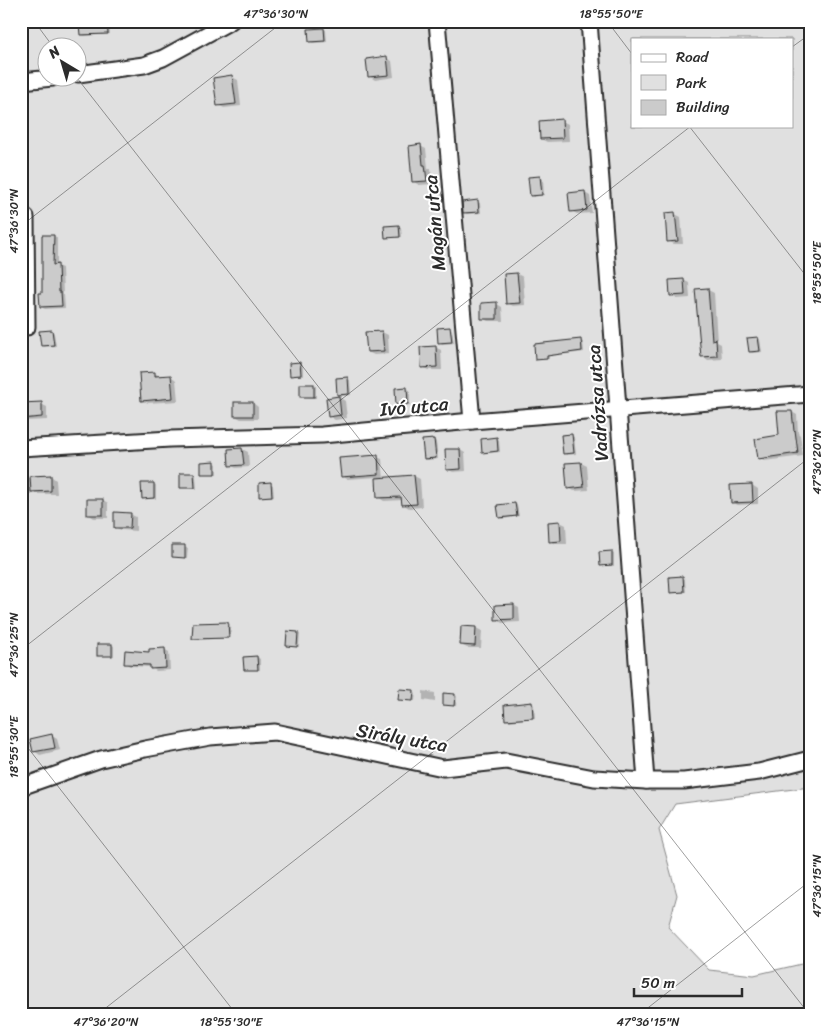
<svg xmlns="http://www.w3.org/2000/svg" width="831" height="1035" font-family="Sriracha,sans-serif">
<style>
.green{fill:#e0e0e0;stroke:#868686;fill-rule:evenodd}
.shadow{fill:#0003}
.building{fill:#cbcbcb;stroke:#2b2b2b}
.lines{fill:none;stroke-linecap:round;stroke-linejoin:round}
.minor-casing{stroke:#2b2b2b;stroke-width:19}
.minor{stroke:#fff;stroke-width:15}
.ticks{fill:none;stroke:#2b2b2b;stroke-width:1;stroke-opacity:0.45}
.labels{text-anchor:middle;stroke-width:4;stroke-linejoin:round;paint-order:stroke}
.street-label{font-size:19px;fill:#2b2b2b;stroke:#fff}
.neatline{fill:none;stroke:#2b2b2b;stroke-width:2}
.ticks-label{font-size:12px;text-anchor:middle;fill:#2b2b2b}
</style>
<rect width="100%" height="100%" fill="#fff"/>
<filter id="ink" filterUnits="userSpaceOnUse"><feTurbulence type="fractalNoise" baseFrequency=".02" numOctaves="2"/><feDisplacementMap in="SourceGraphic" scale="10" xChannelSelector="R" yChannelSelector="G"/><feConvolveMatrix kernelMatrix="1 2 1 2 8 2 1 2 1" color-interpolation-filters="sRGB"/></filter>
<g filter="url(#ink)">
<path class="green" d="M21,21H810V787L675,804L659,830L677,895L668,927L709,970L754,975L810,962V1014H21ZM632,39H792V126H632ZM48,48H78V78H48Z"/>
<g class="shadow">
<path d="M107,24L109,25L110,34L84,36L81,35Z"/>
<path d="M323,29L326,30L327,42L313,43L311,42Z"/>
<path d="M386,58L392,61L394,77L375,80L369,76Z"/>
<path d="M232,77L238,80L241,106L224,108L218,105Z"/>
<path d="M562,121L568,124L569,141L547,142L541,139Z"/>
<path d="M420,146L426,149L428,168L431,169L432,184L419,185L414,182Z"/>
<path d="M540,177L543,179L544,195L533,197L531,195L530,178Z"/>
<path d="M585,193L590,196L592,213L577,214L571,211Z"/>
<path d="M478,202L480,203L481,213L467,214L465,213Z"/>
<path d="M666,214H675L681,217L683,244H674L668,241Z"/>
<path d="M398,226L401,228L402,237L389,238L386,237Z"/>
<path d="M54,236L57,238V266L62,268L63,295H64L65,308L45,309L41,307Z"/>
<path d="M517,274L523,277L525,305L513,306L507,303Z"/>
<path d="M683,280L689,283L690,298L677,299L671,295Z"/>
<path d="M708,290L714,293L717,342L721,344L722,359L708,360L703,356Z"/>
<path d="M497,304L502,307L503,321H488L482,318Z"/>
<path d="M450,328L452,330L454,343L442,344L440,342Z"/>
<path d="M52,331L54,333L56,346L44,347L42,345Z"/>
<path d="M382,332L388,335L389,354L374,355L368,352L367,333Z"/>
<path d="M758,338L760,339L762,352L752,353L750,352Z"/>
<path d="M580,341L583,342L584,352L549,356V359L539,360L536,359Z"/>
<path d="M435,347L441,350L442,370H428L423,367Z"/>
<path d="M291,364H300L303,365V376L292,375Z"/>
<path d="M154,373L160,376H171L176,380L178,401L148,403L142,400Z"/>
<path d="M348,379L350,380L351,395L341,396L338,394Z"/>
<path d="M313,385L316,386V398L302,397Z"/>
<path d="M396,389H407L410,390V405L399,406L397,405Z"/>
<path d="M339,397L345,401L347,418L335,420L329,416Z"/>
<path d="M253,403L258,407V419H241L235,416Z"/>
<path d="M41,404L47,407V420L26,421L21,419Z"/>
<path d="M792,412L797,415L798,433L800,435L803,456L764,461L759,458L780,436Z"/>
<path d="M572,436L574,437L576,454L566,455L564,453Z"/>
<path d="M497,438L499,440L500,452L486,453L483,452Z"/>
<path d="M434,440L436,442L438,459L427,460L425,458Z"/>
<path d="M242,449L248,452L249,467L236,468L230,465L229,450Z"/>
<path d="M460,450L465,453L466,471L453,472L447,469Z"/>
<path d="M377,457L382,459L384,479L414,476L420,479L422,507L409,508L403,504V500L384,501L378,497L377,477L347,479L342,476Z"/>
<path d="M215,463L217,464V474L202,473Z"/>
<path d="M581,463L587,466L589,490L574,491L569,488Z"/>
<path d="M194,474L196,475L197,489L181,487Z"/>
<path d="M51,476L56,480L57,494H21V477Z"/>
<path d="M154,484L156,485V499L143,498Z"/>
<path d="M271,484L273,485L274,497L260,496Z"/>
<path d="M752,485L758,489V504L738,505L732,502V486Z"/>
<path d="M103,500L108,503V518H94L88,514Z"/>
<path d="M515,504L517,505L519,516L503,519L500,517Z"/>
<path d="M130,514L136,517V531L121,530L115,527Z"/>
<path d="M560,522L566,525L567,544H556L550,541Z"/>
<path d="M173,546L188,548L187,558L173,557Z"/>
<path d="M611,552L614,554V566L601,565Z"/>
<path d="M682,577L685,579L686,592L674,593L671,592Z"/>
<path d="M513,605L519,608L520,622L502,623L496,619Z"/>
<path d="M228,623L230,624L231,638L196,640L194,639Z"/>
<path d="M462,627L476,628L482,631L481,648H467L461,645Z"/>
<path d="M298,633L300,634L299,647L287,645Z"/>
<path d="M112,645L114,646V656L98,655Z"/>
<path d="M164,649L169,652L170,670L156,671L151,667L130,666L125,663Z"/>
<path d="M257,657L260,659V670L245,669L244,658Z"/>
<path d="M414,691L416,693L415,701L399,699Z"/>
<path d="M423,691L435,693V702L423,700Z"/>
<path d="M454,695L457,696L456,706L444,705Z"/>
<path d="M532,703L534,705L535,718L509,721L506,720Z"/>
<path d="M52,736L57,739L60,750L40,755L34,751Z"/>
</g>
<g class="building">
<path d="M107,23L108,34L80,35L79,24Z"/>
<path d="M324,28L325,41L309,42L308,29Z"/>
<path d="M387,56L389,75L368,77L366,59Z"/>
<path d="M232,75L236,104L217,106L213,78Z"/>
<path d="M562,119L563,138L540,139L539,121Z"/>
<path d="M421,144L423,165H425L427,181L412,182L409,146Z"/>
<path d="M540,176L542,195L530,196L528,177Z"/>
<path d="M585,191L587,210L570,212L568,193Z"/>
<path d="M478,200L479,212L463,213L462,202Z"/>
<path d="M675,212L678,241L667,242L665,213Z"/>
<path d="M399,225L400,237L385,238L384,226Z"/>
<path d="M42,235H54L53,265L58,264L59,292H61L62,306L40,307L39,293H42Z"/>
<path d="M517,273L520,303L506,304L504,274Z"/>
<path d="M684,279L685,295L670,296L669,280Z"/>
<path d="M708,288L712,340L716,339L717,356L701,357L695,289Z"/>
<path d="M497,302V319H481V303Z"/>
<path d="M450,327L452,342L438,343L437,328Z"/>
<path d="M52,330L54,345L41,346L39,331Z"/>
<path d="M382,331L384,351L367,352L365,332Z"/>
<path d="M758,337L760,351L749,352L747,338Z"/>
<path d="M581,339L582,351L547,356V359L535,360L534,344Z"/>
<path d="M436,346L437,367L421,368L420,347Z"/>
<path d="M300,362L301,375L290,376L289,363Z"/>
<path d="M155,372V376L171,375L173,398L141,401L139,373Z"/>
<path d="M348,377L349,394L337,395L336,378Z"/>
<rect x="300" y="384" width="14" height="13"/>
<path d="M407,387L408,404L396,405L395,388Z"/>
<path d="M339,396L341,415L328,417L326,398Z"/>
<path d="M42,402V417L21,419V403Z"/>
<rect x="234" y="402" width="19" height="14"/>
<path d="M777,411H792L794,431L795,430L798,453L758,459L755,439L779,435Z"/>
<path d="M572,434L574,453L563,454L561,435Z"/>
<path d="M497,437L498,451L482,453L481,439Z"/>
<path d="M434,439L436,458L424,459L422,440Z"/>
<path d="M242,448L244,465L229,466L228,449Z"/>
<path d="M445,449H460L461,469L446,470Z"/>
<path d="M378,455L379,474L341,477L339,458Z"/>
<path d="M215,461V474H201V462Z"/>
<path d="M581,462L584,487L567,489L565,463Z"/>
<path d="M180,473H194L195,488H180Z"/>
<path d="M51,475V491L31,492L30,476Z"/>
<path d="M414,475L417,504L402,505L401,497L377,498L376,478Z"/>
<path d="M271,482L272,496L259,497V483Z"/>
<path d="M141,483H154V498L142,499Z"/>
<path d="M752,484L753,502L731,503L730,485Z"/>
<rect x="87" y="499" width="16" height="16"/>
<path d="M515,503L517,516L499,518L497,505Z"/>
<path d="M114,512L131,513L130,528H114Z"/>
<path d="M560,521L561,541L549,542L548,522Z"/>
<path d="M172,545H185V558L172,557Z"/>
<path d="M612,551V565L600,566L599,552Z"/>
<path d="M683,576L684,592L670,593L669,577Z"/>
<path d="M514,604V619L495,620V605Z"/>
<path d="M228,622L229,638L192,639L193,623Z"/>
<path d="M461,626L476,627L475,646L460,645Z"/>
<path d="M287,631L298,632L297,647L286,646Z"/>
<rect x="97" y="644" width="15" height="12"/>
<path d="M165,648L166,668L150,669V665L124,664L125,650L149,652V649Z"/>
<path d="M257,656L258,670H244L243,657Z"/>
<path d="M399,689L414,690L413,701L398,700Z"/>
<path d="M443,693L455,694L454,706L443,705Z"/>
<path d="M532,702L533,718L505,720L504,705Z"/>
<path d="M52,734L55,748L33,752L30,739Z"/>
</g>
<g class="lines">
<g class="minor-casing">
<g id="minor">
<path d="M437,21L472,421"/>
<path d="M589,21L646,781"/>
<path d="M78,74L144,65L163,58L231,21"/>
<path d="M21,81L53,78"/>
<path d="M21,216L26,217L27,327"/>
<path d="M21,448L170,439L322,435L472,421L810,394"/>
<path d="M21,787L101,759L145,749L210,737L275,732L443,768L506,761L594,778L646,781H684L759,772L810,759"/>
</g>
</g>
<use href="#minor" class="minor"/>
</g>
</g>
<path class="ticks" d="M34,21L54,48M607,21L632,54M792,47L810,34M77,78L809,1014M689,126L810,281M21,226L284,21M21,650L691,126M21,739L236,1014M98,1014L810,457M640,1014L810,881"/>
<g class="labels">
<g class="street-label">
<text transform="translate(434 223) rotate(-95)" y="7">Magán utca</text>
<text transform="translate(597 403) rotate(-94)" y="7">Vadrózsa utca</text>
<text transform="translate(414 406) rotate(-5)" y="7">Ivó utca</text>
<text transform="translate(402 737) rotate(10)" y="7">Sirály utca</text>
</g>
</g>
<rect width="831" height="1035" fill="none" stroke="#fff" stroke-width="55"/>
<rect x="631" y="38" width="162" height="90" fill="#ffffff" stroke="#aaaaaa"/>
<rect x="641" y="54" width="25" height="8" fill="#ffffff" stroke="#aaaaaa"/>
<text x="676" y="62" font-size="15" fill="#2b2b2b">Road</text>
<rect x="641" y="75" width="25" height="15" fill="#e0e0e0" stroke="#aaaaaa"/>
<text x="676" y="88" font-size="15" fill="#2b2b2b">Park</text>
<rect x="641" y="100" width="25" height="15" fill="#cbcbcb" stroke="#aaaaaa"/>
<text x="676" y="112" font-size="15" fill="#2b2b2b">Building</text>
<g transform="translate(62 62) rotate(322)"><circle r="24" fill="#ffffff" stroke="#aaaaaa"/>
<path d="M0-4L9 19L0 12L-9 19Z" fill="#2b2b2b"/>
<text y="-8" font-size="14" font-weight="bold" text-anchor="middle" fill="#2b2b2b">N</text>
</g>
<path d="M634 988v8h108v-8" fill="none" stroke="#2b2b2b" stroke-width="2.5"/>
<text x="641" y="988" font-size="15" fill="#2b2b2b" stroke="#ffffff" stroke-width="4" paint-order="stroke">50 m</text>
<rect x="28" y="28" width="776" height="980" class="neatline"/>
<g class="ticks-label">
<text x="276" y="18">47°36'30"N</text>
<text x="611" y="18">18°55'50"E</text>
<text transform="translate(14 221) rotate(-90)" y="4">47°36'30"N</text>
<text transform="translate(817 273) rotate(-90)" y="4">18°55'50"E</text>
<text transform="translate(817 462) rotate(-90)" y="4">47°36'20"N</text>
<text transform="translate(14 645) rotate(-90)" y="4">47°36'25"N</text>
<text transform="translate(14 747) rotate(-90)" y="4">18°55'30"E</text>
<text transform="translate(817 886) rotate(-90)" y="4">47°36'15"N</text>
<text x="106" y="1026">47°36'20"N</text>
<text x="231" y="1026">18°55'30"E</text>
<text x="648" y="1026">47°36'15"N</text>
</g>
</svg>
